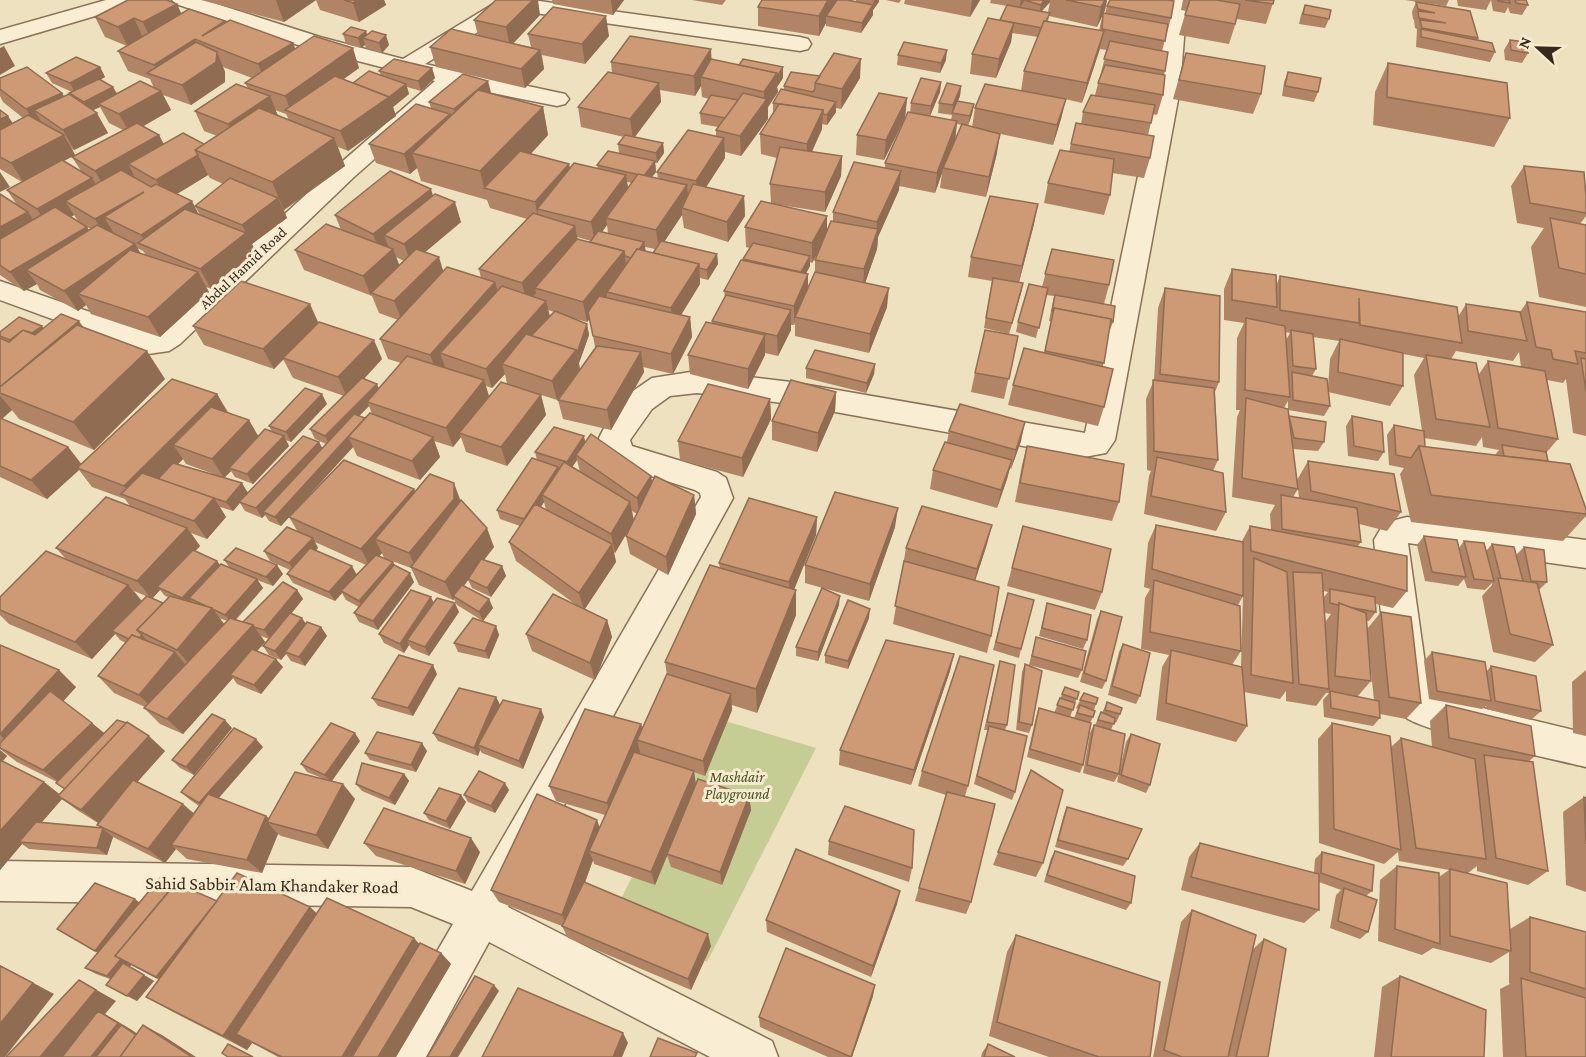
<svg xmlns="http://www.w3.org/2000/svg" width="1586" height="1057" font-family="'Crimson Pro',serif">
<style>
.green{fill:#c5cc94}
.lines{fill:none;stroke-linecap:round;stroke-linejoin:round}
.minor-casing{stroke:#887158;stroke-width:3}
.minor{fill:#f9eed3;fill-rule:evenodd}
.wall{fill:#b08465;fill-rule:evenodd}
.shaded-wall{fill:#906c52}
.building{fill:#cd9a75;stroke:#906c52;stroke-width:1.5}
.labels{text-anchor:middle;stroke-width:6;stroke-linejoin:round;paint-order:stroke}
.street-label{font-size:15px;fill:#37291c;stroke:#f6ebcf}
.park-label{font-size:15px;font-style:italic;fill:#475423;stroke:#f6ebcf}
.near-street-label{font-size:18px;fill:#37291c;stroke:#f6ebcf}
</style>
<rect width="100%" height="100%" fill="#eee1c0"/>
<path class="green" d="M712,717L816,748L707,962L612,917Z"/>
<g class="lines">
<g class="minor-casing">
<g id="minor">
<path d="M106,0H140L136,4L0,44V30Z"/>
<path d="M172,0H204L320,37L403,59L500,0H532L800,37L808,39L811,44L808,49L800,51L514,10L425,64L565,94L569,99L565,104L557,106L457,86L354,177L180,344L169,351L148,354L0,300V281L154,334L336,167L435,81L304,47L176,4Z"/>
<path d="M1165,0H1187L1180,89L1115,440L1106,453L1084,457L791,404L697,393L670,396L652,409L630,440L632,446L717,472L726,478L733,498L508,907L772,1041L778,1057H710L489,942L426,1057H379L385,1041L453,924L411,907L0,901V861L411,867L472,891L701,497L700,493L695,490L610,463L598,447L599,438L603,430L630,393L652,378L697,371L791,382L1085,433L1156,89Z"/>
<path d="M1407,517L1586,540V568L1408,543L1429,692L1437,697L1586,733V767C1558,760 1415,731 1403,715C1385,692 1378,575 1374,540L1384,523Z"/>
</g>
</g>
<use href="#minor" class="minor"/>
</g>
<g class="wall">
<path d="M201,0H316L284,22Z"/>
<path d="M316,0H384L386,5L359,22L320,10Z"/>
<path d="M552,0H624L613,15L553,4Z"/>
<path d="M692,0H726L722,5Z"/>
<path d="M762,0H853L852,1L856,2V0H879L873,10V15L861,33L826,26V23L819,36L758,26V7Z"/>
<path d="M886,0H901L899,3Z"/>
<path d="M905,0H980L970,17L904,4Z"/>
<path d="M991,0H1107L1105,10L1097,27L1049,16L1048,22L1099,31L1103,13L1105,14L1107,6L1171,18L1162,51L1165,71L1164,75L1163,95L1157,115L1153,114L1148,135L1150,158L1144,178L1112,173L1110,195L1104,215L1044,203L1048,183L1069,152L1076,123L1081,124L1083,112L1095,95L1107,50L1100,49L1082,103L1065,99L1061,119L1053,145L996,133L997,153L986,197L940,188L942,173L935,193L899,186V190L878,237L877,249L865,283L887,307L869,353L795,336V323L794,325H791V330L778,356L765,353V355L748,389L690,374L688,355L712,323V321L725,297L724,291L744,260L750,248L746,247L745,227L771,203L770,184L777,158L761,154L760,134L773,113V103L784,90V86L820,76L860,78L841,109L836,108V112L827,125L822,124V129L812,152L842,156L841,176L825,212L780,205L827,230L833,221V212L885,168V163L910,113L911,103L941,82L940,92L930,116L951,120L952,115L938,113L939,103L961,86L960,96L958,101L974,104L972,114L968,126L972,127L975,108L1021,91L1024,71L1038,37L1012,33L1011,42L996,78L970,74L972,54L1000,20L1007,6L990,3ZM1050,2L1048,12L1042,11ZM957,124L962,125L955,141ZM820,248L815,260V274L808,289L806,273L810,266V262L812,263Z"/>
<path d="M1183,0H1274L1266,24L1237,19L1229,44L1179,35L1186,11L1181,10Z"/>
<path d="M1405,0H1449L1446,6Z"/>
<path d="M1457,0H1491L1486,10L1458,6Z"/>
<path d="M1491,0H1526L1528,5L1522,15L1510,13L1508,7L1505,13L1493,11Z"/>
<path d="M1416,2L1478,38L1477,40L1495,52L1490,62L1416,47L1417,29L1415,28L1414,20L1413,19L1412,12Z"/>
<path d="M1305,5L1329,19L1325,28L1299,24L1301,15Z"/>
<path d="M181,14L226,22L293,43L295,49L359,68L343,79L353,83L381,75L379,71L432,68L435,78L421,91L407,87L409,94L393,107L396,116L348,151L338,147L345,166L284,210L287,218L252,244L256,253L211,289L206,287L209,292L160,337L91,314L86,305L78,311L40,290L37,284L24,291L0,275V194L17,205L7,190L22,182L0,169V110L13,123L23,118L3,102L0,96V78L62,93L64,97L71,95L69,93L72,92L52,83L46,73L100,67L105,77L100,80L113,87L117,93L154,88L150,79L128,71L118,51L127,46L105,37L95,17ZM223,67L252,78L245,83L248,88L195,111L204,131L217,136L204,144H164L159,135L143,126L171,110L163,95L191,105L225,82V72ZM100,107L109,123L123,130L72,157L81,171L63,161L75,155L72,148L74,150L108,133L93,110ZM275,110L286,114L289,120L278,115ZM208,175L210,178L223,184L195,206L200,215L177,194ZM74,215L78,221L91,229L89,230L87,227L71,217ZM137,248L143,251L146,255L141,254Z"/>
<path d="M540,15L513,43L531,47L528,34L609,36L585,64L542,55L544,69L525,88L436,67L430,47L478,35L474,20Z"/>
<path d="M343,34L368,35L389,45L382,53L366,48L365,45L361,48L346,44Z"/>
<path d="M1510,40L1528,53L1522,63L1505,60L1504,50Z"/>
<path d="M1186,53L1261,94L1253,114L1173,99Z"/>
<path d="M898,55L946,60L940,73L897,65Z"/>
<path d="M711,60L783,78L777,87L778,92L768,107V119L741,156L725,152V158L706,187L744,196L745,216L728,242L684,228L682,215L664,241L717,254L718,264L708,280L700,278V284L681,315L690,317L692,337L673,374L643,367L644,372L611,430L563,419L558,400L565,389L557,400L507,384L505,374L492,388L486,386L489,396L541,395L546,415L507,466L466,452L461,437L453,447L434,441L440,457L420,480L357,456L353,447L281,526L269,521L265,515L262,518L245,511L240,503L233,511L220,507L226,517L207,539L191,533L200,546L195,551L220,565L230,568L224,560L283,574L273,586L257,580L263,588L236,620L243,622L297,590L303,599L291,614L306,623L321,627L327,636L305,666L291,661L286,654L281,660L269,655L263,646L269,639L261,636L265,642L257,651L283,667L261,694L237,684L233,678L183,734L160,724L144,708L145,707L114,693L98,676L126,643L120,640L115,634L92,659L9,624L0,615V597L66,559L56,548L130,506L125,499L92,487L79,470L47,499L0,477V332L43,328H84L165,379L94,450L19,419L12,410L2,419L68,447L81,464L217,394L228,412L259,436L272,432L269,426L327,404L291,442L286,440L289,446L253,484L235,477L231,471L224,478L248,492L322,448L326,444L315,439L310,429L344,396L293,378L283,359L274,369L204,345L193,326L318,322L382,359L364,379L379,388L401,363L388,359L380,339L398,320L379,313L372,296L304,270L295,250L341,230L335,215L433,196L461,222L425,252L444,271L481,278L479,269L527,219L490,208L487,200L421,181L417,168L410,174L376,163L369,144L431,108L429,102L492,94L543,107L548,135L531,154L569,164L570,169L598,168L597,165L619,153L618,144L624,137L581,127L578,107L612,73L611,62ZM701,86L702,97L709,99L700,113L701,124L718,127L716,130V137L657,172L658,179L652,177L656,172L655,163H657L664,153L663,143L635,137L661,102L660,90L695,96ZM627,182L632,183L628,188ZM607,225L608,233L602,232ZM577,237L591,241L590,242L577,239ZM645,247L655,249L653,253L645,251ZM396,257L404,261L399,265ZM548,310L554,312L550,317ZM569,317L587,322L590,319L595,347L580,369L579,363L589,335L587,324ZM369,406L372,414L365,419L359,416ZM183,459L186,464L222,477L178,464ZM160,590L165,596L168,597L163,603L152,598ZM134,591L146,596L142,601ZM219,618L227,621L224,624Z"/>
<path d="M1388,63L1510,118L1494,147L1373,125L1375,92Z"/>
<path d="M1288,72L1318,92L1314,102L1282,96L1284,82Z"/>
<path d="M907,98L905,118L884,160L856,155L857,135Z"/>
<path d="M1524,166L1586,196V216L1580,224L1586,225V307L1539,297L1531,247L1544,228L1517,223L1511,186Z"/>
<path d="M1034,224L1019,282L1023,283L1021,293L1009,334L984,328L992,281L968,277L971,257Z"/>
<path d="M1052,249L1109,285L1104,304L1113,322L1109,332L1103,366L1104,407L1098,426L1008,405L1013,385L1044,353L1051,321H1049L1054,296L1046,295L1036,338L1016,332L1018,322L1042,287Z"/>
<path d="M1232,269L1276,286L1280,276L1458,317L1466,304L1520,312L1527,302L1586,312V436L1573,433L1566,379L1563,383L1547,380L1558,439L1546,453L1548,461L1586,509V516L1563,541L1411,522L1400,474L1404,468L1389,465L1387,435L1394,425L1422,431L1414,375L1424,358L1403,354V386L1390,406L1328,392L1330,406L1324,416L1288,410L1289,416L1324,442L1318,451L1293,449L1297,480L1308,461L1401,512L1387,531L1359,524L1361,542L1357,547L1407,591L1393,608L1376,604V612L1369,621H1367V629L1381,612L1421,703L1406,719L1380,714V718L1373,726L1324,717L1323,700L1329,693H1326L1316,706L1286,701V691L1280,699L1244,692L1247,726L1236,742L1156,720L1162,667L1169,655L1141,649L1145,598L1150,589L1144,587L1148,543L1156,525L1242,541L1250,526L1271,530L1270,514L1275,505L1232,497L1237,417L1240,410H1236L1237,338L1244,323L1224,320V289ZM1285,332L1290,333L1286,340ZM1313,337L1339,341L1330,359L1328,387L1312,376L1316,369ZM1456,351L1513,361L1519,352L1521,367L1488,361L1479,374L1451,359ZM1288,401V409L1284,408ZM1482,437L1483,447L1499,450L1495,455L1425,447L1424,438L1476,446ZM1298,489L1299,498L1293,497ZM1324,591L1328,592L1324,597ZM1243,596L1241,667L1232,665L1241,651L1238,605ZM1325,613L1331,614L1326,621V627ZM1367,633L1374,700L1357,697L1371,681Z"/>
<path d="M1165,288L1219,382L1215,392L1218,460L1213,471L1226,512L1216,531L1144,514L1149,476L1151,471L1147,470L1146,399L1154,380L1158,308Z"/>
<path d="M1018,336L1004,399L971,392L975,373Z"/>
<path d="M875,364L874,374L866,393L806,378V368Z"/>
<path d="M836,392L835,411L817,452L772,440V421Z"/>
<path d="M770,399L771,419L743,477L680,460L678,441Z"/>
<path d="M1352,416L1384,452L1378,461L1348,456L1346,426Z"/>
<path d="M949,431L1021,441L1011,469L1010,468L1007,479L997,508L930,489L933,470L947,442Z"/>
<path d="M585,442L651,476L652,481L694,495L696,514L668,575L630,554L626,536L633,522L615,553L614,552L616,562L585,609L607,620L612,637L595,680L532,651L526,634L579,607L516,561L509,542L520,526L500,519L497,510L537,460L535,452ZM577,460L580,472L572,467ZM544,502L546,510L541,507ZM632,511L637,514L634,521Z"/>
<path d="M1027,446L1119,502L1112,521L1015,502L1022,465Z"/>
<path d="M414,489L415,492L460,501L494,547L484,560L502,566L506,576L491,597L472,588L468,580L464,586L489,599L493,608L483,621L457,605L454,599L453,600L419,585L411,568L384,558L382,553L379,556L395,565L414,582L378,630L359,622L354,613L359,607L346,600L342,593L335,601L293,583L287,574L290,570L270,561L264,551L298,532L289,517ZM315,542L366,565L357,574L315,551L318,548Z"/>
<path d="M817,517L816,535L794,589L796,615L757,713L732,705V710L705,776L694,772L696,785L749,796L751,810L722,885L671,867L667,855L655,885L594,864L593,860L585,883L711,946L691,990L568,938L562,926L499,902L491,890L600,827L605,815L556,801L549,786L641,724L642,728L667,675L665,662L720,568L719,563Z"/>
<path d="M1023,526L1102,592L1095,610L1007,586Z"/>
<path d="M895,527L869,601L805,583V565Z"/>
<path d="M1424,536L1459,548L1464,541L1486,551L1492,544L1516,555L1524,547L1547,582L1539,590L1553,645L1535,662L1493,652L1482,596L1492,585V583L1485,590L1467,588L1464,579L1458,586L1425,581L1417,545Z"/>
<path d="M987,544L975,581L991,636L987,653L893,624L906,548Z"/>
<path d="M1008,593L1021,649L1019,658L993,650Z"/>
<path d="M433,602L459,612L429,656L412,649L409,645L404,653L384,643L379,634Z"/>
<path d="M1047,603L1087,640L1083,649L1039,636Z"/>
<path d="M839,605L818,661L796,656V647Z"/>
<path d="M1101,611L1106,681L1102,689L1080,682L1097,620Z"/>
<path d="M869,618L848,669L825,663V655Z"/>
<path d="M496,626L499,635L489,659L458,652L454,643Z"/>
<path d="M1036,637L1082,670L1078,678L1029,665Z"/>
<path d="M1123,644L1140,696L1136,704L1108,695L1119,652Z"/>
<path d="M0,645L76,687L63,701L104,733L165,751L137,782L194,813L199,806L189,799L181,792L263,747L219,798L266,816L269,818L322,778L307,772L301,764L360,741L332,781L355,799L328,849L281,836L278,834L262,873L187,859L176,849L165,863L113,837L107,855L29,849L22,844L0,870V750L7,756L3,761L44,782L59,794L64,789L56,783L57,782L17,762L0,749L1,742L0,741ZM62,799L77,810L98,823L97,825L102,828L41,822Z"/>
<path d="M1432,652L1487,671L1491,666L1541,711L1531,720L1486,709V706L1482,709L1429,699L1424,661Z"/>
<path d="M1000,661L1007,725L1005,730L1015,792L1012,800L974,784L988,730H984Z"/>
<path d="M1025,664L1032,725L1029,733L1016,730L1022,672Z"/>
<path d="M1586,670V736L1573,733L1572,682Z"/>
<path d="M950,671L911,785L839,765L840,750Z"/>
<path d="M437,674L413,716L378,706L372,698Z"/>
<path d="M1065,687L1079,692L1070,717L1074,718L1078,709L1076,708L1084,693L1096,704L1094,710L1093,717L1090,723L1083,765L1080,773L1027,757L1036,717L1039,708L1054,713Z"/>
<path d="M496,697L500,705L544,717L523,769L482,753L480,750L478,756L438,741L433,733Z"/>
<path d="M1107,702L1120,714L1116,723L1114,722L1111,730L1119,774L1114,782L1083,773L1090,733L1094,725H1095L1101,712L1102,713Z"/>
<path d="M1446,705L1535,756L1528,762L1548,871L1528,885L1477,871V866L1468,873L1510,929L1530,917L1586,932V1057H1503L1500,989L1510,984L1509,983V952L1491,963L1433,948L1422,955L1378,941L1380,880L1397,866L1439,877L1449,870L1399,861L1398,852L1384,864L1319,843L1318,739L1332,723L1391,747L1401,738L1432,747L1430,721Z"/>
<path d="M232,728L194,775L180,768L172,760Z"/>
<path d="M1131,734L1150,785L1146,793L1117,782L1126,742Z"/>
<path d="M427,751L416,772L370,760L365,753Z"/>
<path d="M1031,770L1043,863L1036,877L993,865Z"/>
<path d="M922,771L968,786L965,796L971,902L966,914L915,901L946,795L918,786Z"/>
<path d="M404,774L409,781L395,805L362,791L356,784Z"/>
<path d="M509,790L495,813L468,802L464,795Z"/>
<path d="M1584,797L1586,798V892L1566,885L1563,812Z"/>
<path d="M466,802L450,829L429,820L424,813Z"/>
<path d="M1067,807L1128,859L1123,866L1055,847L1064,814Z"/>
<path d="M829,841L912,868L909,882L828,855Z"/>
<path d="M364,843L480,852L465,884L376,856Z"/>
<path d="M1200,843L1314,873L1315,859L1322,852L1372,891L1366,896L1368,932L1360,939L1330,928L1336,895L1341,890L1319,882V910L1304,923L1181,890L1189,857Z"/>
<path d="M1055,851L1131,903L1126,910L1044,882L1051,858Z"/>
<path d="M174,885L217,901L310,907L317,914L419,944L441,953L451,964L396,1057H278L252,1043L247,1050L173,1012L146,997L159,980L131,965L130,967L154,981L137,1001L110,979L96,974L85,968L98,953L57,929L140,902Z"/>
<path d="M897,904L871,977L767,932L766,920Z"/>
<path d="M1192,910L1252,950L1264,939L1268,1057H1153L1181,922Z"/>
<path d="M1016,935L1150,1057H1049L989,1036L1007,952Z"/>
<path d="M1400,976L1484,1057H1374L1382,987Z"/>
<path d="M873,996L852,1057H828L760,1027L759,1017Z"/>
<path d="M988,1044L1015,1057H981L982,1053Z"/>
</g>
<g class="shaded-wall">
<path d="M276,0H316L284,22Z"/>
<path d="M357,0H384L386,5L359,22L353,3Z"/>
<path d="M533,0H538L540,15L510,47L506,27Z"/>
<path d="M611,0H624L613,15Z"/>
<path d="M828,0H838L826,16V23L819,36V16Z"/>
<path d="M874,0H879V2L873,10V15L861,33L862,23L873,5Z"/>
<path d="M972,0H980L970,17Z"/>
<path d="M1021,0H1025L1019,9Z"/>
<path d="M1044,0H1050V2L1039,14L1041,5Z"/>
<path d="M1105,0H1107L1105,10L1097,27L1101,7Z"/>
<path d="M177,4L186,24L152,42L143,22Z"/>
<path d="M606,16L609,36L585,64L582,44Z"/>
<path d="M134,18L143,38L128,47L118,27Z"/>
<path d="M1014,23L1011,42L996,78L999,59Z"/>
<path d="M366,31L369,40L363,38L365,45L361,48L358,38Z"/>
<path d="M1104,31L1099,51L1082,103L1087,83Z"/>
<path d="M386,35L389,45L382,53L379,43Z"/>
<path d="M195,39L204,59L161,78L154,65Z"/>
<path d="M293,43L300,62L266,84L258,64Z"/>
<path d="M4,46L15,66L0,75V48Z"/>
<path d="M353,48L359,68L296,114L291,112L285,96Z"/>
<path d="M711,49L712,69L701,77V86L695,96L694,76Z"/>
<path d="M540,50L544,69L525,88L521,69Z"/>
<path d="M947,50L946,60L940,73L941,63Z"/>
<path d="M217,52L225,72V82L191,105L182,85Z"/>
<path d="M861,59L860,78L841,109L842,89Z"/>
<path d="M100,67L105,77L76,94L70,83Z"/>
<path d="M783,67V78L777,87L778,92L768,107V119L741,156L740,136L764,104V92L777,73Z"/>
<path d="M432,68L435,78L421,91L418,81Z"/>
<path d="M488,81L493,100L459,129L454,109Z"/>
<path d="M941,82L940,92L930,116L931,106Z"/>
<path d="M659,83L661,102L633,139L630,119Z"/>
<path d="M406,84L409,94L393,107L396,116L348,151L340,131Z"/>
<path d="M961,86L960,96L952,113L953,105Z"/>
<path d="M113,87L118,97L98,104L100,107L89,112L84,102Z"/>
<path d="M161,91L171,110L130,134L119,114Z"/>
<path d="M62,93L74,113L34,110L44,126L38,129L26,109Z"/>
<path d="M270,96L278,116L237,144L228,124Z"/>
<path d="M907,98L905,118L884,160L886,140Z"/>
<path d="M1066,99L1061,119L1053,145L1057,125Z"/>
<path d="M836,102V112L827,125V115Z"/>
<path d="M974,104L972,114L968,126L970,116Z"/>
<path d="M543,107L548,135L496,191L484,188L487,200L480,171Z"/>
<path d="M823,110L822,129L806,164L807,144Z"/>
<path d="M97,113L108,133L74,150L63,130Z"/>
<path d="M450,114L455,133L412,153L417,168L410,174L404,154Z"/>
<path d="M8,116L21,136L0,145V119Z"/>
<path d="M957,121L955,141L943,168L942,173L935,193L937,173Z"/>
<path d="M1000,134L997,153L986,197L989,177Z"/>
<path d="M64,135L75,155L24,183L11,163Z"/>
<path d="M159,135L169,155L128,164L134,175L107,191L95,171Z"/>
<path d="M334,138L345,166L284,210L272,182Z"/>
<path d="M724,138L725,158L697,201L696,181Z"/>
<path d="M663,143L664,153L657,163L656,153Z"/>
<path d="M198,155L208,175L167,200L156,180Z"/>
<path d="M842,156L841,176L825,212V192Z"/>
<path d="M655,161L656,172L645,186L644,176Z"/>
<path d="M569,164L573,184L537,209L540,221L539,222L535,202Z"/>
<path d="M901,171L899,190L878,237L877,249L863,289L864,269L876,235L877,222Z"/>
<path d="M0,172L10,187L0,192Z"/>
<path d="M626,175L629,195L606,218L607,225L595,242L591,222Z"/>
<path d="M92,178L104,198L65,201L74,215L50,229L37,209Z"/>
<path d="M687,185L689,205L682,208V215L659,250L656,230Z"/>
<path d="M431,189L437,209L384,235L389,248L381,254L373,234Z"/>
<path d="M144,192L104,217L115,235L107,239L95,219Z"/>
<path d="M744,196L745,216L728,242L727,222Z"/>
<path d="M278,198L287,218L252,244L256,253L211,289L200,269L246,233L242,225Z"/>
<path d="M192,201L202,221L147,247L141,235Z"/>
<path d="M455,202L461,222L411,264L404,244Z"/>
<path d="M1038,204L1034,224L1018,286L1022,266Z"/>
<path d="M28,212L41,232L0,255V227Z"/>
<path d="M827,216V236L812,263V243Z"/>
<path d="M575,226L579,246L535,288L536,293L527,303L522,283Z"/>
<path d="M87,227L99,247L26,270L37,284L24,291L10,272Z"/>
<path d="M644,242L646,252L633,258Z"/>
<path d="M135,244L147,264L78,294L86,305L78,311L64,291Z"/>
<path d="M393,249L401,269L371,293V296L363,276Z"/>
<path d="M624,251L627,271L607,292V296L587,322L583,302Z"/>
<path d="M717,254L718,264L708,280L707,270Z"/>
<path d="M810,256V266L801,283V272Z"/>
<path d="M439,257L445,277L402,321L394,301Z"/>
<path d="M699,264L700,284L673,328L671,308Z"/>
<path d="M198,272L209,292L160,337L148,317Z"/>
<path d="M808,274V294L795,317L794,325V306Z"/>
<path d="M495,282L501,302L440,353L445,367L438,375L430,355Z"/>
<path d="M1023,283L1021,293L1009,334L1012,323Z"/>
<path d="M889,288L887,307L869,353L870,334Z"/>
<path d="M546,301L551,320L502,364L505,374L492,388L486,369Z"/>
<path d="M310,304L319,324L274,369L263,349Z"/>
<path d="M791,310V330L778,356L777,336Z"/>
<path d="M690,317L692,337L673,374L671,354Z"/>
<path d="M79,321L93,341L0,387Z"/>
<path d="M587,324L589,335L579,363L577,353Z"/>
<path d="M42,326L49,336L18,344Z"/>
<path d="M765,335V355L748,389V369Z"/>
<path d="M374,340L382,359L347,397L338,377Z"/>
<path d="M576,350L580,370L557,400L552,381Z"/>
<path d="M147,351L165,379L94,450L73,422Z"/>
<path d="M641,352L644,372L611,430L607,410Z"/>
<path d="M875,364L874,374L866,393L867,383Z"/>
<path d="M484,380L490,400L459,433L461,437L453,447L446,428Z"/>
<path d="M377,384L381,394L367,402L369,406L330,445L325,436Z"/>
<path d="M836,392L835,411L817,452L818,433Z"/>
<path d="M217,394L228,414L173,445L183,459L161,482L134,499L124,486Z"/>
<path d="M322,394L327,404L291,442L286,432Z"/>
<path d="M541,395L546,415L507,466L501,447Z"/>
<path d="M0,396L12,410L0,420Z"/>
<path d="M770,399L771,419L743,477L742,458Z"/>
<path d="M249,420L260,439L229,468L231,471L224,478L212,459Z"/>
<path d="M1025,422L1021,441L1011,469L1016,450Z"/>
<path d="M284,436L289,446L253,484L247,474Z"/>
<path d="M584,436L586,446L576,455L577,460L569,472L567,462Z"/>
<path d="M348,437L353,447L281,526L275,517Z"/>
<path d="M433,437L440,457L420,480L412,461Z"/>
<path d="M319,442L324,451L263,512L265,515L262,518L256,508Z"/>
<path d="M68,447L83,466L77,468L79,470L47,499L31,480Z"/>
<path d="M1012,460L1007,479L997,508L1001,490Z"/>
<path d="M558,467L561,476L542,495L544,502L527,528L524,519Z"/>
<path d="M651,476L654,494L640,517L637,498Z"/>
<path d="M242,483L248,493L233,511L226,502Z"/>
<path d="M454,483L461,502L462,517L417,571L409,553Z"/>
<path d="M414,489L422,507L375,539L382,553L370,567L361,549Z"/>
<path d="M694,495L696,514L668,575L666,557Z"/>
<path d="M214,498L226,517L207,539L194,521Z"/>
<path d="M630,502L634,521L615,553L611,534Z"/>
<path d="M898,508L895,527L869,601L870,584Z"/>
<path d="M817,517L816,535L790,600L789,582Z"/>
<path d="M992,525L987,544L973,587L977,569Z"/>
<path d="M187,528L200,546L161,588L157,587L160,590L152,599L137,581Z"/>
<path d="M487,528L494,547L455,597L453,596L454,599L453,600L445,582Z"/>
<path d="M313,538L318,548L295,572L289,563Z"/>
<path d="M612,544L616,562L584,610L579,593Z"/>
<path d="M217,561L224,570L189,598L193,603L189,607L182,598Z"/>
<path d="M393,562L398,571L364,610L359,601Z"/>
<path d="M277,565L283,574L273,586L266,577Z"/>
<path d="M352,566L357,575L341,591L342,593L335,601L329,592Z"/>
<path d="M502,566L506,576L491,597L487,588Z"/>
<path d="M410,573L414,582L378,630L373,621Z"/>
<path d="M257,579L263,588L232,623L225,615Z"/>
<path d="M128,585L143,603L112,631L115,634L92,659L75,642Z"/>
<path d="M297,590L303,599L270,639L264,630Z"/>
<path d="M796,590V615L757,713L756,689Z"/>
<path d="M840,596L839,605L818,661V652Z"/>
<path d="M431,597L435,606L407,640L409,645L404,653L400,644Z"/>
<path d="M489,599L493,608L483,621L479,612Z"/>
<path d="M455,603L459,612L429,656L425,647Z"/>
<path d="M212,608L225,625L192,667L177,650Z"/>
<path d="M870,609L869,618L848,669V661Z"/>
<path d="M302,618L308,627L285,652L286,654L281,660L275,651Z"/>
<path d="M607,620L612,637L595,680L590,663Z"/>
<path d="M253,625L265,642L234,677L230,675L233,678L183,734L167,719Z"/>
<path d="M496,626L499,635L489,659L485,651Z"/>
<path d="M321,627L327,636L305,666L299,657Z"/>
<path d="M142,635L150,644L135,642Z"/>
<path d="M175,652L189,669L155,711L139,695Z"/>
<path d="M954,654L950,671L911,785L914,770Z"/>
<path d="M276,659L283,667L261,694L254,685Z"/>
<path d="M433,665L437,674L413,716L408,708Z"/>
<path d="M59,670L76,687L19,751L0,735V734Z"/>
<path d="M731,694L732,710L705,776L703,761Z"/>
<path d="M496,697L500,705L478,745L480,750L478,756L474,748Z"/>
<path d="M541,709L544,717L523,769L519,761Z"/>
<path d="M225,720L232,728L194,775L186,767Z"/>
<path d="M92,723L110,738L63,785L43,770Z"/>
<path d="M641,724L645,740H637L640,752L612,817L607,803Z"/>
<path d="M355,733L360,741L331,782L325,775Z"/>
<path d="M149,736L165,751L100,824L81,810Z"/>
<path d="M256,739L263,747L207,811L199,803Z"/>
<path d="M422,743L427,751L416,772L411,765Z"/>
<path d="M0,750L7,756L0,764Z"/>
<path d="M694,771L696,786L655,885L651,872Z"/>
<path d="M404,774L409,781L395,805L389,798Z"/>
<path d="M44,782L63,797L58,796L62,799L24,843L19,842L22,844L0,870V831Z"/>
<path d="M505,783L509,790L495,813L491,806Z"/>
<path d="M343,784L355,799L328,849L316,835Z"/>
<path d="M461,795L466,802L450,829L446,821Z"/>
<path d="M749,796L751,810L722,885L720,872Z"/>
<path d="M183,804L199,818L171,845L176,849L165,863L148,849Z"/>
<path d="M266,816L274,824L267,822L278,834L262,873L247,860Z"/>
<path d="M597,820L602,834L589,851L593,860L568,928L562,915Z"/>
<path d="M103,829L113,837L107,855L97,848Z"/>
<path d="M471,838L480,852L465,884L456,871Z"/>
<path d="M900,891L897,904L871,977L873,966Z"/>
<path d="M135,899L144,906L105,957L95,951Z"/>
<path d="M217,901L174,988L156,977Z"/>
<path d="M310,907L329,925L236,1034L252,1043L247,1050L223,1036Z"/>
<path d="M708,934L711,946L691,990L688,979Z"/>
<path d="M414,938L430,956L369,1057H342Z"/>
<path d="M441,953L451,964L396,1057H378Z"/>
<path d="M121,959L131,965L117,982L107,976Z"/>
<path d="M0,965L54,994L5,1057H0Z"/>
<path d="M144,975L154,981L137,1001L127,996Z"/>
<path d="M79,980L116,1001L105,1014L132,1030L150,1043L105,1057H40Z"/>
<path d="M494,985L499,991L458,1057H450Z"/>
<path d="M875,985L873,996L852,1057H851Z"/>
<path d="M143,1025L162,1035L196,1057H192Z"/>
<path d="M623,1033L628,1043L622,1057H613Z"/>
</g>
<g class="building">
<path d="M128,0H167L177,4L143,22L134,18L118,27L95,17Z"/>
<path d="M344,0H357L353,3Z"/>
<path d="M496,0H533L506,27L474,20Z"/>
<path d="M762,0H828L819,16L758,7Z"/>
<path d="M837,0H847L873,5L862,23L826,16Z"/>
<path d="M1024,0H1044L1041,5Z"/>
<path d="M1066,0H1105L1101,7Z"/>
<path d="M1110,0H1167L1174,1L1171,18L1107,6Z"/>
<path d="M1190,0H1216L1240,4L1235,24L1185,15Z"/>
<path d="M1245,0H1274L1273,4Z"/>
<path d="M1498,0H1509L1510,3L1498,1Z"/>
<path d="M1515,0H1526L1528,5L1516,3Z"/>
<path d="M1416,2L1470,11L1478,38L1422,28L1420,20L1446,23L1419,18L1418,11L1435,13L1418,9Z"/>
<path d="M1007,5L1050,13L1046,21H1044L1042,28L1000,20Z"/>
<path d="M1305,5L1331,10L1329,19L1303,14Z"/>
<path d="M553,7L606,16L582,44L528,34Z"/>
<path d="M189,9L225,21L202,36L230,20L293,43L258,64L195,39L154,65L118,51Z"/>
<path d="M1103,13L1168,24L1165,41L1102,29Z"/>
<path d="M988,18L1014,23L999,59L972,54Z"/>
<path d="M1044,21L1104,31L1087,83L1024,71Z"/>
<path d="M351,27L366,31L358,38L343,34Z"/>
<path d="M451,29L540,50L521,69L430,47Z"/>
<path d="M1421,29L1492,43L1495,52L1421,37Z"/>
<path d="M372,31L386,35L379,43L363,38Z"/>
<path d="M314,36L353,48L285,96L245,83Z"/>
<path d="M630,36L711,49L694,76L611,62Z"/>
<path d="M1510,40L1526,42L1528,53L1511,50Z"/>
<path d="M1110,41L1168,52L1165,71L1104,59Z"/>
<path d="M196,42L217,52L216,62L182,85L147,73Z"/>
<path d="M904,42L947,50L941,63L898,55Z"/>
<path d="M834,53L861,59L842,89L815,83Z"/>
<path d="M1186,53L1265,66L1261,94L1179,80Z"/>
<path d="M76,57L100,67L70,83L46,73Z"/>
<path d="M394,59L432,68L418,81L379,71Z"/>
<path d="M711,59L777,73L764,92L701,77Z"/>
<path d="M743,59L783,67L777,77V73L739,65Z"/>
<path d="M1388,63L1507,83L1510,118L1387,97Z"/>
<path d="M1105,65L1165,75L1163,95L1098,83Z"/>
<path d="M27,67L62,93L26,109L0,89V78Z"/>
<path d="M369,71L406,84L389,97L353,83Z"/>
<path d="M608,72L659,83L630,119L578,107Z"/>
<path d="M791,72L820,76L815,83V89L813,92L784,86Z"/>
<path d="M1288,72L1321,78L1318,92L1285,86Z"/>
<path d="M463,74L488,81L454,109L429,102Z"/>
<path d="M335,76L389,97L340,131L285,110Z"/>
<path d="M921,78L941,82L931,106L911,103Z"/>
<path d="M99,79L113,87L84,102L69,93Z"/>
<path d="M140,81L161,91L119,114L98,104Z"/>
<path d="M947,83L961,86L953,105L939,103Z"/>
<path d="M236,84L270,96L228,124L195,111Z"/>
<path d="M985,84L1066,99L1057,125L975,108Z"/>
<path d="M781,89L836,102L827,115L823,114V110L773,103Z"/>
<path d="M478,90L543,107L480,171L412,153Z"/>
<path d="M743,93L767,99L740,136L716,130Z"/>
<path d="M879,93L907,98L886,140L857,135Z"/>
<path d="M69,94L97,113L63,130L34,110Z"/>
<path d="M711,95L738,100L725,118L700,113Z"/>
<path d="M1091,95L1155,105L1151,123L1083,112Z"/>
<path d="M957,101L974,104L970,116L952,113Z"/>
<path d="M416,104L450,114L404,154L369,144Z"/>
<path d="M779,104L823,110L807,144L760,134Z"/>
<path d="M259,108L334,138L272,182L195,150Z"/>
<path d="M0,110L8,116L0,119Z"/>
<path d="M908,112L957,121L937,173L885,163Z"/>
<path d="M28,115L64,135L11,163L0,157V130Z"/>
<path d="M137,123L159,135L95,171L72,157Z"/>
<path d="M1076,123L1154,136L1150,158L1071,144Z"/>
<path d="M962,124L1000,134L989,177L943,168Z"/>
<path d="M688,130L724,138L696,181L657,172Z"/>
<path d="M183,133L204,144L195,150L198,155L156,180L128,164Z"/>
<path d="M625,135L663,143L656,153L618,144Z"/>
<path d="M780,147L842,156L825,192L770,184Z"/>
<path d="M1060,150L1114,159L1110,195L1048,183Z"/>
<path d="M520,151L569,164L535,202L484,188Z"/>
<path d="M608,151L655,161L644,176L597,165Z"/>
<path d="M62,160L92,178L37,209L7,190Z"/>
<path d="M854,162L901,171L877,222L833,212Z"/>
<path d="M574,163L626,175L591,222L537,209Z"/>
<path d="M1524,166L1584,172L1586,196V213L1530,203Z"/>
<path d="M121,170L151,187L156,184L192,201L141,235L104,217L144,192L95,219L65,201Z"/>
<path d="M390,171L431,189L373,234L335,215Z"/>
<path d="M638,174L687,185L656,230L606,218Z"/>
<path d="M230,178L278,198L242,225L195,206Z"/>
<path d="M693,184L744,196L727,222L682,208Z"/>
<path d="M0,194L28,212L0,227Z"/>
<path d="M435,194L455,202L404,244L384,235Z"/>
<path d="M990,196L1038,204L1022,266L971,257Z"/>
<path d="M761,201L827,216L812,243L745,227Z"/>
<path d="M55,207L87,227L10,272L0,265V239Z"/>
<path d="M185,209L246,233L200,269L138,243Z"/>
<path d="M533,213L575,226L522,283L479,269Z"/>
<path d="M1550,218L1586,225V274L1559,268Z"/>
<path d="M831,221L878,229L864,269L815,260Z"/>
<path d="M326,224L393,249L363,276L295,250Z"/>
<path d="M97,225L135,244L64,291L26,270Z"/>
<path d="M598,231L644,242L639,250L637,249L631,258L625,256L624,251L590,242Z"/>
<path d="M577,239L624,251L583,302L535,288Z"/>
<path d="M661,241L717,254L707,270L699,268V264L653,253Z"/>
<path d="M753,243L810,256L801,272L743,259Z"/>
<path d="M416,249L439,257L394,301L371,293Z"/>
<path d="M637,249L699,264L671,308L607,292Z"/>
<path d="M1052,249L1114,260L1109,285L1045,274Z"/>
<path d="M130,250L198,272L148,317L78,294Z"/>
<path d="M741,260L808,274L794,306L724,291Z"/>
<path d="M447,267L495,282L430,355L380,339Z"/>
<path d="M1232,269L1276,275L1277,307L1232,300Z"/>
<path d="M815,272L889,288L870,334L795,317Z"/>
<path d="M1280,276L1457,307L1462,343L1360,325L1359,298V323L1280,310Z"/>
<path d="M993,278L1023,283L1012,323L986,318Z"/>
<path d="M241,281L310,304L263,349L193,326Z"/>
<path d="M1029,284L1048,288L1039,328L1018,322Z"/>
<path d="M502,286L546,301L486,369L440,353Z"/>
<path d="M1165,288L1220,296L1219,382L1160,374Z"/>
<path d="M726,295L791,310L777,336L712,321Z"/>
<path d="M1055,295L1115,306L1113,322L1111,321V319L1054,308L1053,311H1052Z"/>
<path d="M599,296L690,317L671,354L593,336L588,312Z"/>
<path d="M1527,302L1586,312V353L1575,351L1578,364L1553,359L1551,350L1536,347Z"/>
<path d="M1466,304L1520,312L1527,341L1468,331Z"/>
<path d="M1054,308L1111,319L1104,363L1045,351Z"/>
<path d="M555,311L587,324L577,353L576,350L531,336Z"/>
<path d="M61,314L79,321L0,387V338L9,342L23,330L35,335Z"/>
<path d="M19,317L42,326L32,333L23,330L10,340L0,336V332Z"/>
<path d="M1246,318L1285,326L1290,397L1245,390Z"/>
<path d="M319,322L374,340L338,377L283,358Z"/>
<path d="M706,322L765,335L748,369L688,355Z"/>
<path d="M77,325L147,351L73,422L0,393V387Z"/>
<path d="M985,330L1018,336L1009,379L975,373Z"/>
<path d="M1291,330L1313,334L1316,369L1293,366Z"/>
<path d="M526,334L576,350L552,381L502,364Z"/>
<path d="M1340,339L1403,353V386L1338,372Z"/>
<path d="M597,346L641,352L607,410L558,400Z"/>
<path d="M1024,348L1113,369L1104,407L1013,385Z"/>
<path d="M815,350L875,364L867,383L806,368Z"/>
<path d="M1426,355L1476,363L1490,427L1436,419Z"/>
<path d="M407,356L484,380L446,428L367,402Z"/>
<path d="M1581,358L1586,359V392Z"/>
<path d="M1488,361L1545,371L1558,439L1498,428Z"/>
<path d="M1292,372L1327,379L1330,406L1293,400Z"/>
<path d="M362,378L377,384L325,436L310,429Z"/>
<path d="M172,379L217,394L124,486L77,468Z"/>
<path d="M791,380L836,392L818,433L772,421Z"/>
<path d="M1153,380L1214,388L1218,460L1154,451Z"/>
<path d="M501,382L541,395L501,447L459,433Z"/>
<path d="M708,384L770,399L742,458L678,441Z"/>
<path d="M305,388L322,394L286,432L269,426Z"/>
<path d="M1246,398L1288,409L1298,489L1242,478Z"/>
<path d="M960,404L1025,422L1016,450L949,431Z"/>
<path d="M211,407L249,420L212,459L173,445Z"/>
<path d="M370,413L433,437L412,461L348,437Z"/>
<path d="M354,414L365,418L275,517L263,512Z"/>
<path d="M1289,416L1326,422L1324,442L1294,438Z"/>
<path d="M1352,416L1382,422L1384,452L1354,446Z"/>
<path d="M0,418L68,447L31,480L0,466Z"/>
<path d="M1394,425L1424,431L1425,447L1419,446L1411,458L1396,455Z"/>
<path d="M554,427L584,436L567,462L535,452Z"/>
<path d="M265,429L284,436L247,474L229,468Z"/>
<path d="M591,434L651,476L637,498L576,455Z"/>
<path d="M303,436L319,442L256,508L239,502Z"/>
<path d="M945,442L1012,460L1001,490L933,470Z"/>
<path d="M1502,445L1546,452L1548,461L1504,456Z"/>
<path d="M1027,446L1124,464L1119,502L1020,483Z"/>
<path d="M1419,446L1570,464L1586,509V514L1431,495Z"/>
<path d="M1157,457L1223,473L1226,512L1151,496Z"/>
<path d="M532,458L558,467L524,519L497,510Z"/>
<path d="M344,460L414,489L361,549L289,517Z"/>
<path d="M1308,461L1394,474L1401,512L1311,491Z"/>
<path d="M564,462L630,502L611,534L542,495Z"/>
<path d="M173,463L242,483L226,502L207,496L158,479Z"/>
<path d="M142,473L214,498L194,521L121,494Z"/>
<path d="M430,474L454,483V499L409,553L375,539Z"/>
<path d="M655,476L694,495L666,557L626,536Z"/>
<path d="M835,492L898,508L870,584L805,565Z"/>
<path d="M1281,495L1357,508L1361,542L1282,529Z"/>
<path d="M106,497L187,528L137,581L56,548Z"/>
<path d="M749,498L817,517L789,582L719,563Z"/>
<path d="M461,500L487,528L445,582L411,567Z"/>
<path d="M535,504L612,544L579,593L509,542Z"/>
<path d="M922,506L992,525L977,569L906,548Z"/>
<path d="M1156,525L1243,542V596L1152,569Z"/>
<path d="M1023,526L1111,549L1102,592L1012,568Z"/>
<path d="M1250,526L1407,556V591L1251,551Z"/>
<path d="M287,527L313,538L289,563L264,551Z"/>
<path d="M1424,536L1457,540L1466,577L1432,572Z"/>
<path d="M1464,541L1484,543L1494,581L1474,579Z"/>
<path d="M1492,544L1514,547L1523,581L1501,579Z"/>
<path d="M1524,547L1544,550L1547,582L1531,581Z"/>
<path d="M236,548L277,565L266,577L224,560Z"/>
<path d="M310,548L352,566L329,592L287,574Z"/>
<path d="M193,550L217,561L182,598L157,587Z"/>
<path d="M46,551L128,585L75,642L0,610V597Z"/>
<path d="M376,555L393,562L359,601L341,591Z"/>
<path d="M1254,558L1287,572L1293,683L1251,675Z"/>
<path d="M481,559L502,566L487,588L468,579Z"/>
<path d="M904,561L999,587L991,636L895,606Z"/>
<path d="M221,564L257,579L225,615L189,598Z"/>
<path d="M394,565L410,573L373,621L354,613Z"/>
<path d="M710,565L796,590L756,689L665,662Z"/>
<path d="M1293,572L1322,573L1329,689L1299,684Z"/>
<path d="M1498,578L1537,583L1553,645L1510,634Z"/>
<path d="M1154,580L1240,606L1241,651L1150,632Z"/>
<path d="M283,582L297,590L264,630L254,627L253,625L243,622Z"/>
<path d="M462,585L489,599L479,612L453,596Z"/>
<path d="M822,588L840,596L818,652L796,647Z"/>
<path d="M1330,589L1375,597L1376,612L1348,607L1339,603L1338,605L1330,603Z"/>
<path d="M411,590L431,597L400,644L379,634Z"/>
<path d="M1008,593L1034,600L1021,649L996,642Z"/>
<path d="M553,594L607,620L590,663L526,634Z"/>
<path d="M147,596L163,603L137,630L142,635L139,638L132,635L129,639L112,631Z"/>
<path d="M170,596L212,608L177,650L137,630Z"/>
<path d="M437,598L455,603L425,647L407,640Z"/>
<path d="M848,600L870,609L848,661L825,655Z"/>
<path d="M1047,603L1091,615L1087,640L1042,628Z"/>
<path d="M1339,603L1366,613L1371,681L1335,676Z"/>
<path d="M1101,611L1122,617L1106,681L1084,673Z"/>
<path d="M1381,612L1411,617L1421,703L1389,697Z"/>
<path d="M290,613L302,618L275,651L263,646Z"/>
<path d="M230,618L253,625L167,719L144,708Z"/>
<path d="M473,618L496,626L485,651L454,643Z"/>
<path d="M307,622L321,627L299,657L285,652Z"/>
<path d="M132,635L175,652L139,695L98,676Z"/>
<path d="M1036,637L1086,651L1082,670L1032,656Z"/>
<path d="M886,640L954,654L914,770L840,750Z"/>
<path d="M1123,644L1150,653L1140,696L1112,686Z"/>
<path d="M0,645L59,670L0,734Z"/>
<path d="M252,649L276,659L254,685L230,675Z"/>
<path d="M1171,650L1242,667L1247,726L1166,703Z"/>
<path d="M1432,652L1485,662L1491,701L1437,691Z"/>
<path d="M399,655L433,665L408,708L372,698Z"/>
<path d="M960,656L994,665L968,786L922,771Z"/>
<path d="M1000,661L1015,665L1007,725L987,722Z"/>
<path d="M1025,664L1042,671L1032,725L1019,722Z"/>
<path d="M1491,666L1536,676L1541,711L1495,701Z"/>
<path d="M667,674L731,694L703,761L637,740Z"/>
<path d="M1065,687L1079,692L1077,699L1062,694Z"/>
<path d="M459,688L496,697L474,748L433,733Z"/>
<path d="M50,691L92,723L43,770L0,748V743Z"/>
<path d="M1330,691L1379,701L1380,718L1331,708Z"/>
<path d="M1084,693L1098,698L1096,704L1080,700Z"/>
<path d="M1060,698L1075,703L1073,710L1057,705Z"/>
<path d="M503,700L541,709L519,761L478,745Z"/>
<path d="M1107,702L1122,708L1120,714L1105,710Z"/>
<path d="M1080,705L1095,711L1093,717L1077,713Z"/>
<path d="M1446,705L1531,726L1535,756L1449,738Z"/>
<path d="M1039,708L1091,723L1083,765L1030,749Z"/>
<path d="M585,709L641,724L607,803L549,786Z"/>
<path d="M1101,712L1115,718L1114,724L1098,720Z"/>
<path d="M212,714L225,720L186,767L172,760Z"/>
<path d="M117,720L127,723L65,789L56,783Z"/>
<path d="M127,722L149,736L81,810L58,796Z"/>
<path d="M331,723L355,733L325,775L301,764Z"/>
<path d="M1332,723L1390,736L1401,850L1334,829Z"/>
<path d="M1094,725L1125,734L1119,774L1087,765Z"/>
<path d="M989,726L1027,736L1015,792L977,776Z"/>
<path d="M234,728L256,739L199,803L181,792Z"/>
<path d="M377,732L422,743L411,765L365,753Z"/>
<path d="M1131,734L1160,744L1150,785L1121,775Z"/>
<path d="M1401,738L1475,759L1486,859L1416,848Z"/>
<path d="M634,752L694,771L651,872L589,851Z"/>
<path d="M1484,755L1533,762L1548,871L1496,858Z"/>
<path d="M0,760L44,782L0,831Z"/>
<path d="M362,763L404,774L389,798L356,784Z"/>
<path d="M1031,770L1063,790L1043,863L998,852Z"/>
<path d="M479,771L505,783L491,806L464,795Z"/>
<path d="M295,772L343,784L316,835L267,822Z"/>
<path d="M698,779L749,796L720,872L667,854Z"/>
<path d="M133,780L183,804L148,849L97,825Z"/>
<path d="M439,788L461,795L446,821L424,813Z"/>
<path d="M947,792L995,804L971,902L919,888Z"/>
<path d="M208,794L266,816L247,860L171,845Z"/>
<path d="M537,794L597,820L562,915L491,890Z"/>
<path d="M1584,797L1586,798V844Z"/>
<path d="M845,806L914,830L912,868L829,841Z"/>
<path d="M1067,807L1142,829L1128,859L1058,840Z"/>
<path d="M384,808L471,838L456,871L364,843Z"/>
<path d="M36,822L103,828L97,848L19,842Z"/>
<path d="M1200,843L1319,874V910L1191,877Z"/>
<path d="M796,849L900,891L873,966L766,920Z"/>
<path d="M1055,851L1135,876L1131,903L1047,875Z"/>
<path d="M1322,852L1374,865L1372,891L1321,873Z"/>
<path d="M1397,866L1439,873L1440,944L1395,929Z"/>
<path d="M1450,869L1507,883L1511,951L1450,936Z"/>
<path d="M237,873L310,907L223,1036L146,997Z"/>
<path d="M160,878L174,885L115,956L121,959L107,976L85,968Z"/>
<path d="M584,882L708,934L688,979L562,926Z"/>
<path d="M95,883L135,899L95,951L57,929Z"/>
<path d="M176,883L217,901L156,977L115,956Z"/>
<path d="M1344,888L1377,900L1368,932L1338,921Z"/>
<path d="M327,898L414,938L342,1057H282L236,1034Z"/>
<path d="M1192,910L1256,935L1228,1057H1182L1164,1050Z"/>
<path d="M1530,917L1586,932V989L1530,972Z"/>
<path d="M1016,935L1160,982L1150,1057H1099L997,1022Z"/>
<path d="M1264,939L1286,949L1268,1057H1236Z"/>
<path d="M420,943L441,953L378,1057H352Z"/>
<path d="M786,948L875,985L851,1057L759,1017Z"/>
<path d="M123,963L144,975L127,996L106,985Z"/>
<path d="M0,966L33,983L0,1024Z"/>
<path d="M475,976L494,985L450,1057H427Z"/>
<path d="M1400,976L1486,1010L1484,1057H1391Z"/>
<path d="M1521,978L1586,998V1057H1526Z"/>
<path d="M79,980L96,990L40,1057H6Z"/>
<path d="M518,988L623,1033L613,1057H482Z"/>
<path d="M98,1011L118,1023L91,1057H62Z"/>
<path d="M121,1025L136,1035L120,1057H96Z"/>
<path d="M143,1025L192,1057H120Z"/>
<path d="M658,1038L697,1053L695,1057H650Z"/>
<path d="M228,1044L253,1057H228L222,1053Z"/>
<path d="M988,1044L1015,1057H984Z"/>
</g>
<g class="labels">
<g class="street-label">
<text transform="translate(243 268) rotate(-43)" y="5">Abdul Hamid Road</text>
</g>
<g class="park-label">
<text x="737" y="782">Mashdair<tspan x="737" dy="17">Playground</tspan></text>
</g>
<g class="near-street-label">
<text transform="translate(272 885) rotate(1)" y="6">Sahid Sabbir Alam Khandaker Road</text>
</g>
</g>
<g transform="translate(1538 48) rotate(292)" stroke="#f6ebcf" stroke-width="4.5" paint-order="stroke">
<path d="M0-4.5L10 22L0 15L-10 22Z" fill="#37291c"/>
<text y="-9" font-size="16" font-weight="bold" text-anchor="middle" fill="#37291c">N</text>
</g>
</svg>
